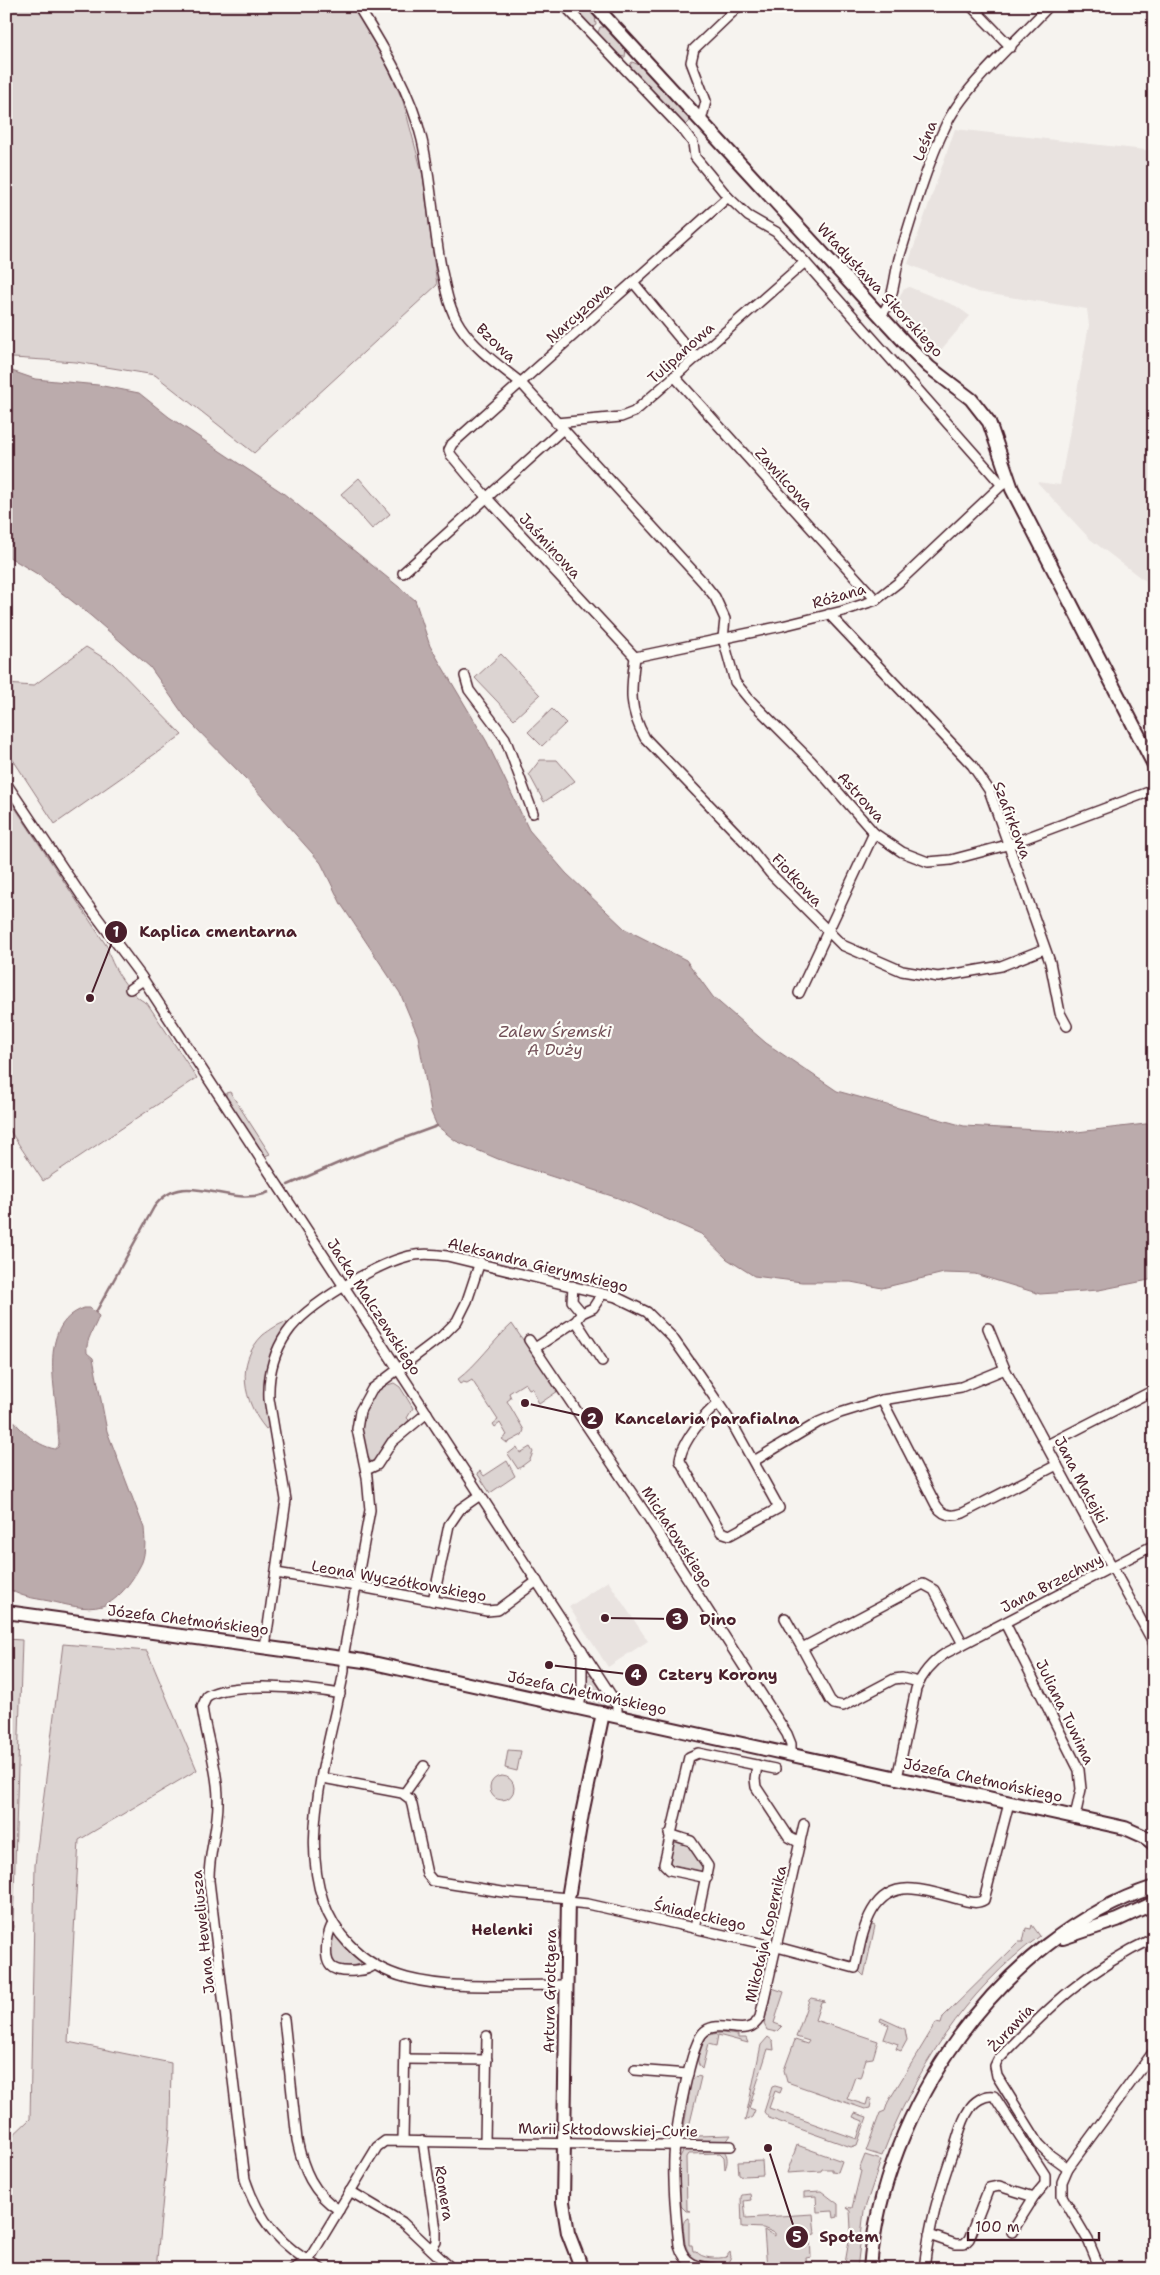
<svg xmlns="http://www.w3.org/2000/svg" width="1160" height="2275" font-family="'Shantell Sans',sans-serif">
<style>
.built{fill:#e9e3e0}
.green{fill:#dcd4d2;stroke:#937a7e}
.water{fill:#bbabac;stroke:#8e7378}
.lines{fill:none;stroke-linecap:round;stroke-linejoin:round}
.stream{stroke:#8e7378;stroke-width:2.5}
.street-casing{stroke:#4a1f2b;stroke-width:12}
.secondary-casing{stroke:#4a1f2b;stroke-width:16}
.street{stroke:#fdfcf7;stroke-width:9}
.secondary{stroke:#fdfcf7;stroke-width:12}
.labels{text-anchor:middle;stroke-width:4.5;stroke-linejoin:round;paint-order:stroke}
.street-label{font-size:15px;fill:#4a1f2b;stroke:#fdfcf7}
.water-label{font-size:16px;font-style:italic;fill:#725058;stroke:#fdfcf7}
.neighbourhood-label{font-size:16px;font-weight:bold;fill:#4a1f2b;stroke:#fdfcf7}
.leader{fill:none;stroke:#4a1f2b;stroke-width:2}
.callout-dot{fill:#4a1f2b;stroke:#fdfcf7;stroke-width:2}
.mark-label{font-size:15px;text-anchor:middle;font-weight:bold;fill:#fff}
.callout-label{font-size:16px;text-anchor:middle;font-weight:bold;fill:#4a1f2b;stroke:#fdfcf7;stroke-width:4.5;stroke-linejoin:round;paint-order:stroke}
</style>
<rect width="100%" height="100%" fill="#f6f3ef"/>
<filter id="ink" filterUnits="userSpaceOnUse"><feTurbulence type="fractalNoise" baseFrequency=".02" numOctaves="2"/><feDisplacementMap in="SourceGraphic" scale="10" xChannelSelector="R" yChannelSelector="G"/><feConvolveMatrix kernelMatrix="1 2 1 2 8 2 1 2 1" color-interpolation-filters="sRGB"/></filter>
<g filter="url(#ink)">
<g class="built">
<path d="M955,129L1154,151V585L1141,578L1090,539L1037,482L1060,485L1089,325L1087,309L977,292L908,264Z"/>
<path d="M909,287L956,306L970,316L934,358L896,318V305L903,290Z"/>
<path d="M608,1581L648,1641L608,1667L569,1607Z"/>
</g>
<g class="green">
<path d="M6,6H360L403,101L423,176L437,285L254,453L155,375L76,362L13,358L6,356Z"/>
<path d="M569,6H587L595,15L596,25L591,28Z"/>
<path d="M600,27H606L626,49L625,57L617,56L597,35Z"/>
<path d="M632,62L642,66L690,117V121L684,127L631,70L630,65Z"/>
<path d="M359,478L390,514L372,529L341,494Z"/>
<path d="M86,647L112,663L182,735L55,824L6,749V684L33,686Z"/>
<path d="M501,654L540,695L514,719L475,678Z"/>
<path d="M552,709L566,723L542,746L528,732Z"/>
<path d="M540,760H557L575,781L544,802L529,774Z"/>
<path d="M6,794L108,948C109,964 132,998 147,1003L197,1078L43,1181L6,1125Z"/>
<path d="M230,1092L270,1154L265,1156L226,1097V1093Z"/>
<path d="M286,1322L287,1325C263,1362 263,1384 270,1426L266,1429C243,1402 235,1362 263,1335C270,1330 278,1324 286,1322Z"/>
<path d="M512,1324L558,1391L539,1404L532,1388L529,1389L525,1383L509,1393L511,1398L507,1401L524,1430L522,1435L507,1443L502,1439L507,1435L500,1423L495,1427L493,1424L498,1420L472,1380L467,1383L463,1382L460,1384L457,1380C478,1364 492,1342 512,1324Z"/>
<path d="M386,1383L388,1385L394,1383L400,1387L413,1408L407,1418L409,1420L386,1443L375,1461L372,1462C366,1458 366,1451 364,1444C359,1419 366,1399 386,1383Z"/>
<path d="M517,1447L520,1453L530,1447L533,1452L530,1460L518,1469L508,1454Z"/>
<path d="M507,1461L515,1476L490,1493L477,1473L480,1471L484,1476Z"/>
<path d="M6,1639L22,1640L7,2116H6Z"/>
<path d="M63,1644L147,1651L197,1770L79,1840L68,2042L171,2063L170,2126L156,2269H6V2142L30,2119L35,1865Z"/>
<path d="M590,1674L610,1703L608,1708L588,1703L587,1676Z"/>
<path d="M508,1750L521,1751L517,1771L505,1768Z"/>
<circle cx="502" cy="1788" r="12"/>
<path d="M676,1840L687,1843L704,1866L702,1871L670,1864L673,1841Z"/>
<path d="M869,1924L875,1926L864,1976L859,1971V1967Z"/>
<path d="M1032,1925L1040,1936C965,1991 915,2070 882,2156L866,2151L880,2113L885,2111L888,2102L936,2023L941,2024L943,2017L1019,1942H1023L1026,1928L1031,1929Z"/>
<path d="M334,1935L360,1960L361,1964C337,1970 320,1961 334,1935Z"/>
<path d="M772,1988L784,1992L774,2023L782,2026L776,2032L767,2030L764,2024Z"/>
<path d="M811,1998L825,2001L821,2002L815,2020L878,2041L873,2058L866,2059L860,2078L855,2077L847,2099L866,2105L868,2098L872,2099L870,2108L865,2109L787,2082L784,2070L795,2040L807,2044L809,2041L796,2037L809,2000Z"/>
<path d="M881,2018L905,2029L907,2040L901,2051L896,2049L898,2044L884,2039L889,2025L880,2021Z"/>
<path d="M722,2033L738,2035V2038H746L748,2043L718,2035L716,2046L708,2044L702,2069L700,2067C695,2060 699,2043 706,2037C710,2034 717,2033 722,2033Z"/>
<path d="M768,2037L773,2041L774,2050L768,2049L749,2108L755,2110L752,2117L745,2121L761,2045Z"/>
<path d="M697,2076L701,2077L688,2131L696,2133V2136L731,2135L726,2142H692L683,2134L691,2081Z"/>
<path d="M775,2086L782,2088L780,2093L775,2091L769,2108L857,2139L863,2121L853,2117L855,2113L867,2117L857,2145L851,2147L769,2118L764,2112L772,2087Z"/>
<path d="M797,2145L842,2161L838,2172L832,2171V2169H822L821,2171L787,2173Z"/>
<path d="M689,2149L724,2151C728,2155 728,2163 725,2169L724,2157L720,2153L688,2154L686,2157L687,2210L690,2211H686L681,2206L678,2161L683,2151Z"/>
<path d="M865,2155L881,2160L864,2211L857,2269H844L851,2229L850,2210L846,2207L852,2208L861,2171L859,2170Z"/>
<path d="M762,2161L763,2175L743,2176L739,2174L738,2162Z"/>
<path d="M821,2191L838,2204V2217L834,2218L833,2211L817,2212L816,2196L804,2197V2192Z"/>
<path d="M750,2194L751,2200L744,2201L746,2218L813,2214L815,2234L810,2235L811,2257L806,2258L807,2269H767L764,2230L775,2236V2233L763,2228L742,2227L741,2197L742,2195Z"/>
<path d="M689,2218V2245H692L693,2251H696C701,2259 718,2259 726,2257L730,2252L731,2257L727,2264C703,2264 685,2262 684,2234C683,2228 682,2223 686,2219Z"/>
</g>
<g class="water">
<path d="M6,369L35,379L98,385L139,393L169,417L283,493L415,600L430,646L487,742L529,830L566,873L625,929L686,960L713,997L766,1043L837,1091L964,1126L1077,1132L1154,1123V1279L1099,1290L1040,1294L975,1274L944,1273L882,1288L851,1282H802L754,1276L727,1259L701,1234L618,1198L498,1159L456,1141L437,1126L431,1112L418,1036L400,993L341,904L321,863L247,780L186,718L150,667L91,616L39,575L6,555Z"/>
<path d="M84,1308H90L99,1316C95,1328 85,1340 87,1353L93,1358L107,1431L144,1528C145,1539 146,1551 142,1562C135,1577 119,1601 102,1606C85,1611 65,1604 49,1601C34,1598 17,1597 6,1586V1412C19,1428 34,1445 55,1449L58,1447C60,1442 58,1437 58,1432C58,1393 35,1326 84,1308Z"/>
</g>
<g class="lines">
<g class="stream">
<path d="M288,1185L350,1158L437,1126"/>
<path d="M96,1312L154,1207C184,1166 228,1210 269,1192"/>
</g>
<g class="street-casing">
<g id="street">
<path d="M358,6C384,48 411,92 422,140C432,183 433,228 442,272C446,291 449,309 460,326C475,349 500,366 521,383L703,582L715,597L725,619L723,638L735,682L749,699L811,761L874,833L902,852L928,862L951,860L1007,845L1154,790"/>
<path d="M565,6L684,131L693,143L695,157L728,197L748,216L776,232L805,262L1002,485"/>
<path d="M971,6L1011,47"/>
<path d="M701,121L706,101L691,62L694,49L739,6"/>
<path d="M633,282L696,358"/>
<path d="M880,316C895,302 894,274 900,255C913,213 926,167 945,127C963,87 1018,40 1049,6"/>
<path d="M674,376L876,600"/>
<path d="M556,423L621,417L634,412L805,262"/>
<path d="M403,573L563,429"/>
<path d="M829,614L972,765L989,790L1050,962L1060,1013L1067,1026"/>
<path d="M635,657L487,498L451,455L449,450L452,444L728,197"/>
<path d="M635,657C631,689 628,708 645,738L746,843L770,873L842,945L902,971L938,977L1001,966L1044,949"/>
<path d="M635,657L782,626L843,611L876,600L899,582L1006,481"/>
<path d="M465,676L469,690L505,738L533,813"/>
<path d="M6,783L85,901L141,976L613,1698L617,1706V1716"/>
<path d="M130,989L143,980"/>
<path d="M799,993L874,833"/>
<path d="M480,1262L467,1301L457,1321L442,1336L372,1389L360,1411L357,1429L367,1477L370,1510L344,1652V1671C329,1753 283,1875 349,1944C366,1962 384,1972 407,1978C457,1991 516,1984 567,1985"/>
<path d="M573,1286L572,1301L582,1313"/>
<path d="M576,1321L602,1361"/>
<path d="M988,1328L1005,1369L1154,1644"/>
<path d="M529,1340L650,1520L787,1734L791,1744V1755"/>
<path d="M535,1348L576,1321L582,1313L593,1308L602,1294"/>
<path d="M882,1400L936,1505C943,1516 952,1517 963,1513L1057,1465"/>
<path d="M1047,1445L1154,1390"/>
<path d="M754,1461L819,1422L840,1413L882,1400L961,1387L1005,1369"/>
<path d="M366,1470L377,1465L392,1442L427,1413"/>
<path d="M276,1573L356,1586L487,1611L498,1610L537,1581"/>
<path d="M433,1601L449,1525L460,1509L480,1495"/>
<path d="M785,1618L802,1648"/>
<path d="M1005,1623L1079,1770L1081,1789L1075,1817"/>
<path d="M265,1647L286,1500L269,1399C268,1376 274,1352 287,1333C306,1305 376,1264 409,1256C422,1253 434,1254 447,1256L616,1297L647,1312L672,1337L699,1375L733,1425L779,1508L730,1535L721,1532L680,1461C680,1445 705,1413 718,1404"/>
<path d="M919,1682L902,1678L894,1679L843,1706L834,1704L830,1700L802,1648L923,1584L934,1590L963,1644"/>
<path d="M579,1708L582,1690V1650"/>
<path d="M757,1765L755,1779L756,1787L789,1837L800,1843"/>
<path d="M323,1778L402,1793L410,1799L412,1805L427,1874L433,1881L502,1892L568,1898"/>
<path d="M897,1778L916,1689C922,1674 932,1662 946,1653L1154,1545"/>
<path d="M404,1794L424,1766"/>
<path d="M669,1834L691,1841L708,1866L695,1928"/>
<path d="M707,1878L670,1870L664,1864L689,1757L698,1753L775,1769"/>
<path d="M568,1902L588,1904L777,1947L855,1968C862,1937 868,1885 913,1889C928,1890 943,1895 958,1899C967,1901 976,1905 984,1900L1009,1803"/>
<path d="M333,1924C329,1929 328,1936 327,1942C324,1966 331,1973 355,1971C362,1970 368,1970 374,1965"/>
<path d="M284,2019L297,2140C303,2169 313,2194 339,2210"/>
<path d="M405,2059L487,2060"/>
<path d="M635,2070L688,2074"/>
<path d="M403,2140L405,2042"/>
<path d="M423,2141L436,2230V2242L431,2249"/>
<path d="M485,2142L487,2036"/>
<path d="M1068,2168L1050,2155L1039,2144L997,2076L995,2066L998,2060C1049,2007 1086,1970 1154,1938"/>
<path d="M350,2191L402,2222L452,2269"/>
<path d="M1012,2232L1034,2197"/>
<path d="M293,2269L308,2261L377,2147L385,2141L731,2146"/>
<path d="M321,2269C282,2247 259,2222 245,2179L209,1881C208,1853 219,1827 218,1799C218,1769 206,1737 202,1707L207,1696C234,1681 310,1688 340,1694"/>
<path d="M719,2269C700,2267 685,2267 679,2245C676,2218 673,2184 674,2157C675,2136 690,2041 705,2031C722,2018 748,2041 760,2017L804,1824"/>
<path d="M924,2269C929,2226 940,2186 955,2146C959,2134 962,2120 969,2110C973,2102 985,2094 994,2096L1045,2175V2184L1034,2197L999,2186L989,2188L969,2239L964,2244H955L929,2235"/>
<path d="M1100,2269L1088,2240L1062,2196V2182L1068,2168L1154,2051"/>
</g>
</g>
<g class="secondary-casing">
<g id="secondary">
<path d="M595,6L910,348L929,367L971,399L989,422L1012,489L1154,765"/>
<path d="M6,1612L364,1661L1125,1828L1143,1836L1154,1844"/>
<path d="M1063,1938L1117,1920L1154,1903"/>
<path d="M582,2269L568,2233L563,2202L568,1898L582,1814L603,1713"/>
<path d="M870,2269C882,2110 1000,1937 1154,1887"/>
</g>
</g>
<use href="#street" class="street"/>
<use href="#secondary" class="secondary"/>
</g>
</g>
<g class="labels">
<g class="street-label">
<text transform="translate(925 141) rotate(-69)" y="5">Leśna</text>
<text transform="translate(880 290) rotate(47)" y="5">Władysława Sikorskiego</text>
<text transform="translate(579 313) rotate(-42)" y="5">Narcyzowa</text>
<text transform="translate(496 343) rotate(44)" y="5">Bzowa</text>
<text transform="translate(681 353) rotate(-42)" y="5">Tulipanowa</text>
<text transform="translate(784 479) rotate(48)" y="5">Zawilcowa</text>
<text transform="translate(550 546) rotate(47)" y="5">Jaśminowa</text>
<text transform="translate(839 596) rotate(-16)" y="5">Różana</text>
<text transform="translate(861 797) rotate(48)" y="5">Astrowa</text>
<text transform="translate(1012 820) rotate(69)" y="5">Szafirkowa</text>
<text transform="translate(797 880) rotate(47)" y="5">Fiołkowa</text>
<text transform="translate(538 1265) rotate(14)" y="5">Aleksandra Gierymskiego</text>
<text transform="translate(374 1307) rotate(57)" y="5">Jacka Malczewskiego</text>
<text transform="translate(1081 1480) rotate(62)" y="5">Jana Matejki</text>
<text transform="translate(677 1537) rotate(57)" y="5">Michałowskiego</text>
<text transform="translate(399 1581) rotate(10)" y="5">Leona Wyczółkowskiego</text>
<text transform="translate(1052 1583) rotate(-27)" y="5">Jana Brzechwy</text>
<text transform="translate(188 1620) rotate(7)" y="5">Józefa Chełmońskiego</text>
<text transform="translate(587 1693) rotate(12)" y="5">Józefa Chełmońskiego</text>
<text transform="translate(1065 1712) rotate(64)" y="5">Juliana Tuwima</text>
<text transform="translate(983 1780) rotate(12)" y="5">Józefa Chełmońskiego</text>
<text transform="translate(700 1915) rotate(13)" y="5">Śniadeckiego</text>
<text transform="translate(203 1932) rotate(-96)" y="5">Jana Heweliusza</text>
<text transform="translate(766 1934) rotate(-77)" y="5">Mikołaja Kopernika</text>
<text transform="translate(550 1991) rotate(-89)" y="5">Artura Grottgera</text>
<text transform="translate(1011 2028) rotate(-47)" y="5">Żurawia</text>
<text transform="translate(608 2130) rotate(1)" y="5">Marii Skłodowskiej-Curie</text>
<text transform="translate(444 2193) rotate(81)" y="5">Romera</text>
</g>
<g class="water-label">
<text x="555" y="1037">Zalew Śremski<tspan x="555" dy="18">A Duży</tspan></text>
</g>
<g class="neighbourhood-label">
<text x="502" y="1935">Helenki</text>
</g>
</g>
<path class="leader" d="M90 998L116 932M525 1403L592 1418M605 1618L677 1619M549 1665L636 1675M768 2148L797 2237"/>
<g class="callout-dot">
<circle cx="90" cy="998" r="5"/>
<circle cx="525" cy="1403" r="5"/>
<circle cx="605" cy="1618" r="5"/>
<circle cx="549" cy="1665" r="5"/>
<circle cx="768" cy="2148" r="5"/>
<circle cx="116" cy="932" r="12"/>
<circle cx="592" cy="1418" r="12"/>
<circle cx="677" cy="1619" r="12"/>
<circle cx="636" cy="1675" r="12"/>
<circle cx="797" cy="2237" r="12"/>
</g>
<g class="mark-label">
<text x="116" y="937">1</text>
<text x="592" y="1424">2</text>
<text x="677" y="1624">3</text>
<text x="636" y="1680">4</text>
<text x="797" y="2242">5</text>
</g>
<g class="callout-label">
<text x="218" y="937">Kaplica cmentarna</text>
<text x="707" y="1424">Kancelaria parafialna</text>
<text x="718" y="1625">Dino</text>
<text x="718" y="1680">Cztery Korony</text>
<text x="849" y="2242">Społem</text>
</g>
<rect width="1160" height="2275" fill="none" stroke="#fdfcf7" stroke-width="25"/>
<rect x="12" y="12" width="1135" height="2250" fill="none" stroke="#4a1f2b" stroke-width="2" filter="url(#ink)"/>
<path d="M968 2232v8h131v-8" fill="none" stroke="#4a1f2b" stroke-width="2.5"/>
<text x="975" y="2232" font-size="15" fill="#4a1f2b" stroke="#fdfcf7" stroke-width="4" paint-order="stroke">100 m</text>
</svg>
